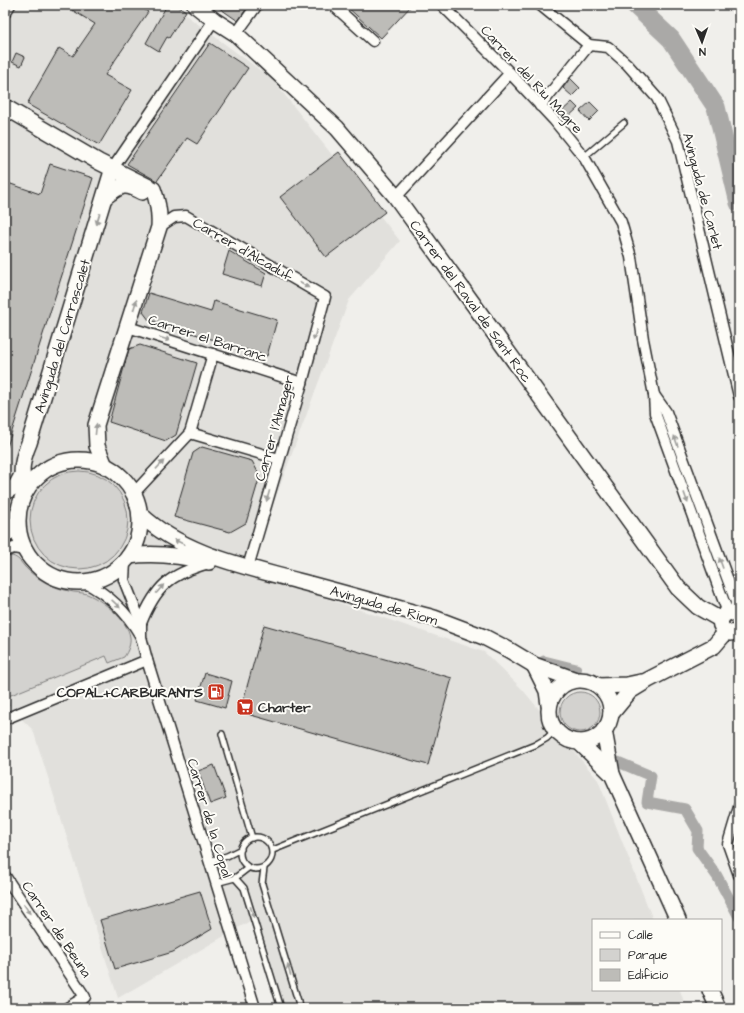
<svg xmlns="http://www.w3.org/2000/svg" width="744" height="1013" font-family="'Architects Daughter',sans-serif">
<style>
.built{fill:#e1e0dc}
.green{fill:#d3d2cf;stroke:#7f7e7d}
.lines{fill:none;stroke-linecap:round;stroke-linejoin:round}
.canal{stroke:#aaa9a7;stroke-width:11}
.river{stroke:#aaa9a7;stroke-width:19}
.building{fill:#bdbcb8;stroke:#2b2b2b}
.lane-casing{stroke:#2b2b2b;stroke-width:8}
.street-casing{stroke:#2b2b2b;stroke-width:13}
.secondary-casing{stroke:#2b2b2b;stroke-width:18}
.lane{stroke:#fdfcf7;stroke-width:5}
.street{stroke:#fdfcf7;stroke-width:10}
.secondary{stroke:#fdfcf7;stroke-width:15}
.oneway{fill:#9e9e9b}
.labels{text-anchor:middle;stroke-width:4;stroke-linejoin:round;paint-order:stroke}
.street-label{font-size:14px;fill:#2b2b2b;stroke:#fdfcf7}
.poi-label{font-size:14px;font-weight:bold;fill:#2b2b2b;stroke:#fdfcf7;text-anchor:end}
</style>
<rect width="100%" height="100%" fill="#f0efeb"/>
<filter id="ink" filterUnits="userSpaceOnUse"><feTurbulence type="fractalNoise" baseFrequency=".025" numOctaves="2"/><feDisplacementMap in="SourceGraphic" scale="8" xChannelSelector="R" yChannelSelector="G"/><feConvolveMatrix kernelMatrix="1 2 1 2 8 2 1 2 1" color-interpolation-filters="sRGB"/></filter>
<g filter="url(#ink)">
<path class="built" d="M5,5H172L272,79L400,241L349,300L248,572L484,652L522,689L598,780L653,920H593V990H680L686,1008H278L250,921L118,998L33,730L5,703Z"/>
<g class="green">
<circle cx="79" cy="520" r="49"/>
<path d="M12,556C20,558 22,565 28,570C32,574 38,578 43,581C51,586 60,589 69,591C75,593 82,592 87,594C102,600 128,620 130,637C131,644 128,651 124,657L109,663L106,656L6,697L9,705L5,707V560L9,557Z"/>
<circle cx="580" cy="712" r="20"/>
</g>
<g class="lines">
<g class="canal">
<path d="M544,661L576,669V671"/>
<path d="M618,762L651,776L647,802L685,809L698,831L697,848L717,876L739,917"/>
</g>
<path class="river" d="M635,5L671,39L716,107L739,203"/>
</g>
<g class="building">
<path d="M64,5H138L148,12L105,75L132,90L99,145L27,104L59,48L73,56L95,24Z"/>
<path d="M167,5H176L186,11L169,38L167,37L159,51L146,43Z"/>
<path d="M215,5H249L238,21Z"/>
<path d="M345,5H412L381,38Z"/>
<path d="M210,43L248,68L197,144L187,138L157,181L127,164Z"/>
<path d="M16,53L25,57L21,66L12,62Z"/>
<path d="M570,78L580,88L572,96L563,88Z"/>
<path d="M572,102L578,108L567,118L561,112Z"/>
<path d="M590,102L599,111L589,121L580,111Z"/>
<path d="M339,152L385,212L326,257L280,197Z"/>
<path d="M50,164L93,178L7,447H5V182L40,194Z"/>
<path d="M229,251L266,273L262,286L222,274Z"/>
<path d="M149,293L211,312L214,301L277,320L267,356L149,320L143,312Z"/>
<path d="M140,345L197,363L176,435L166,441L109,422L129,349Z"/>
<path d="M202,447L252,461L260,476L246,523L230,532L174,517L193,453Z"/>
<path d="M264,625L452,678L428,765L240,712Z"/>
<path d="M205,673L232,681L225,708L197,700Z"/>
<path d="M214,765L226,798L210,804L198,771Z"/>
<path d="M200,891L212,929L173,952L115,969L100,920Z"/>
</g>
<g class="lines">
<g class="lane-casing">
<g id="lane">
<path d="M584,157L624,123"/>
<path d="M222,734L252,838"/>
<circle cx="256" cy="853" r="16"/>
<path d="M273,850L535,745L547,738L555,730"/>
<path d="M209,861L227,856L241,849"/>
<path d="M264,868L262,884L298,1001L299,1008"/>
<path d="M235,878L244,888L281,1008"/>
<path d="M216,883L235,878L248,868"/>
</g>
</g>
<g class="street-casing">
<g id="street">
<path d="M333,5L373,41"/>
<path d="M442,5L510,73L554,120L584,157L621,222L631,257L643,339L654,395L655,413L728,613"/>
<path d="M540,5L589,45L608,47L627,64L657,98L678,141L739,396"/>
<path d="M5,13L10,5"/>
<path d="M236,34L257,5"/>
<path d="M540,106L589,45"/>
<path d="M113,168L214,20"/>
<path d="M396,197L510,73"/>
<path d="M159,227L174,217L186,216L325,297L302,383L248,567"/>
<path d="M128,327L302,383"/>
<path d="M654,395L666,412L736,602L735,613"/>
<path d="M190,433L279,459"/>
<path d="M134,493L190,433L213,354"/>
<path d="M5,523H17"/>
<path d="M5,540L17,525"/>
<path d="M5,551L14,548L25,550"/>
<path d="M125,562L124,580L141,623V637L147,660L255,1008"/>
<path d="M84,582C109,595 126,611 140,635"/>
<path d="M141,623C156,586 170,574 209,563"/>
<path d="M5,719L147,660"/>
<path d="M739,807L728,844L739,875"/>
<path d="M5,876L85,997L67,1008"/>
</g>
</g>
<g class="secondary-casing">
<g id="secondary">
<path d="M195,5L214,20L236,34L337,128L396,197L678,588L698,607L721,620"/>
<path d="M5,107L99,162L153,189C158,202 160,213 159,227L96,425L97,446L105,466"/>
<path d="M105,197C121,185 124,182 142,192"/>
<circle cx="79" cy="521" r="61"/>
<path d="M27,488C18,475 23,457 29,443L113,168"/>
<path d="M5,492L16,486L22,475"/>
<path d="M140,514C182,554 244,566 298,581C344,593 389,606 434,618L484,637L509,650L534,665L576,680"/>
<path d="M129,556C156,552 183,556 209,562"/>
<path d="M739,617C735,613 733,612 728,613C711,619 726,642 739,629"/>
<path d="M534,665L547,691L549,705"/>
<circle cx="580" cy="711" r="31"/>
<path d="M599,686L627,685L641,682"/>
<path d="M611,714L630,691L648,680L714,646L726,632"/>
<path d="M604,730L612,774L678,920"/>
<path d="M579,742L612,774"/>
<path d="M710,990L718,1008"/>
</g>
</g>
<use href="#lane" class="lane"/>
<use href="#street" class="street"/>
<use href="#secondary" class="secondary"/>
</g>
<defs><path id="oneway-solid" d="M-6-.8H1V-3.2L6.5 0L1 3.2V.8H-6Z"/></defs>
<g class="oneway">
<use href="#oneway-solid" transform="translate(98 219) rotate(107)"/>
<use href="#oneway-solid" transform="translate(304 285) rotate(30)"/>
<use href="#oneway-solid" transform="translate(135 305) rotate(-73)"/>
<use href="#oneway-solid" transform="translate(315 335) rotate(105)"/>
<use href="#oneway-solid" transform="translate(165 339) rotate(18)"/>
<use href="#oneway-solid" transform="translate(96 429) rotate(-84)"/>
<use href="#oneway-solid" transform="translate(676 441) rotate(-110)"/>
<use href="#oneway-solid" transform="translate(160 465) rotate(-47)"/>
<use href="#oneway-solid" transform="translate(268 496) rotate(106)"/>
<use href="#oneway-solid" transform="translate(686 498) rotate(70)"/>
<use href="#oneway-solid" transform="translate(179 542) rotate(-155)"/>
<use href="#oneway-solid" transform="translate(721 563) rotate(-110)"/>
<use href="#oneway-solid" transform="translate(160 589) rotate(-49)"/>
<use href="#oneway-solid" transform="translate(116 604) rotate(43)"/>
<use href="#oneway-solid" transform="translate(27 909) rotate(56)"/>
<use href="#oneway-solid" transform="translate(252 912) rotate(73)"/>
<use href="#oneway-solid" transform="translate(289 970) rotate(-107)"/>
</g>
</g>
<defs>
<g id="fuel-square" transform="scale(0.9)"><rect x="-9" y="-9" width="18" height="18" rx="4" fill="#c8321e" stroke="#fdfcf7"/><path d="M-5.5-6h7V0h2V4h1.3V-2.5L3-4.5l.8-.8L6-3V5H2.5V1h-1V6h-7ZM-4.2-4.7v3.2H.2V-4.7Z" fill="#fff"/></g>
<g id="supermarket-square" transform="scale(0.9)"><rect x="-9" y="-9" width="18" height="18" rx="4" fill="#c8321e" stroke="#fdfcf7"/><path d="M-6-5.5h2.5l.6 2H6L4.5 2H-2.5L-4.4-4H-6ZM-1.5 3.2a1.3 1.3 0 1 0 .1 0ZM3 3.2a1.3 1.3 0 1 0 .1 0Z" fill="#fff"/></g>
</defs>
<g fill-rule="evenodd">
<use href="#fuel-square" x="216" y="692"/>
<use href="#supermarket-square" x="245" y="707"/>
</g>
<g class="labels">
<g class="street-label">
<text transform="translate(532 79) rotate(47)" y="5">Carrer del Riu Magre</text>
<text transform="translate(703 191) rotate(75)" y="5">Avinguda de Carlet</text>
<text transform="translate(243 249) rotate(30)" y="5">Carrer d'Alcaduf</text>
<text transform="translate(471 301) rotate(54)" y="5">Carrer del Raval de Sant Roc</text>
<text transform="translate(62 336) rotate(-73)" y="5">Avinguda del Carrascalet</text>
<text transform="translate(208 338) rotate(18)" y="5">Carrer el Barranc</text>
<text transform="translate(274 428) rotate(-74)" y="5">Carrer l'Almager</text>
<text transform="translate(384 605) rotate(16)" y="5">Avinguda de Riom</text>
<text transform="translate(210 818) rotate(73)" y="5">Carrer de la Copal</text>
<text transform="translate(57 929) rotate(56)" y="5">Carrer de Beuna</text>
</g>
<g class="poi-label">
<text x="203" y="697">COPAL+CARBURANTS</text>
<text x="258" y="712" text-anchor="start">Charter</text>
</g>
</g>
<rect width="744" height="1013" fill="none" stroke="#fdfcf7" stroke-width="20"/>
<rect x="10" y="10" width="724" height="993" fill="none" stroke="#2b2b2b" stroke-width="1.5" filter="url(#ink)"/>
<rect x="592" y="919" width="130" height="72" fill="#fdfcf7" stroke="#a9a8a5"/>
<rect x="600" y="932" width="20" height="6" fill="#fdfcf7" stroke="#a9a8a5"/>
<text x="628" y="939" font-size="12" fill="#2b2b2b">Calle</text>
<rect x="600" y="949" width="20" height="12" fill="#d3d2cf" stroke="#a9a8a5"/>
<text x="628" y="959" font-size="12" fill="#2b2b2b">Parque</text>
<rect x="600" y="969" width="20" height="12" fill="#bdbcb8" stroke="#a9a8a5"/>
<text x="628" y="979" font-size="12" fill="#2b2b2b">Edificio</text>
<g transform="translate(702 42) rotate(178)" stroke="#fdfcf7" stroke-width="3" paint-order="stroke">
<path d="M0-3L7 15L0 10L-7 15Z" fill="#2b2b2b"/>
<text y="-6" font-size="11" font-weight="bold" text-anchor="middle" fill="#2b2b2b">N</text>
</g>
</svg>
